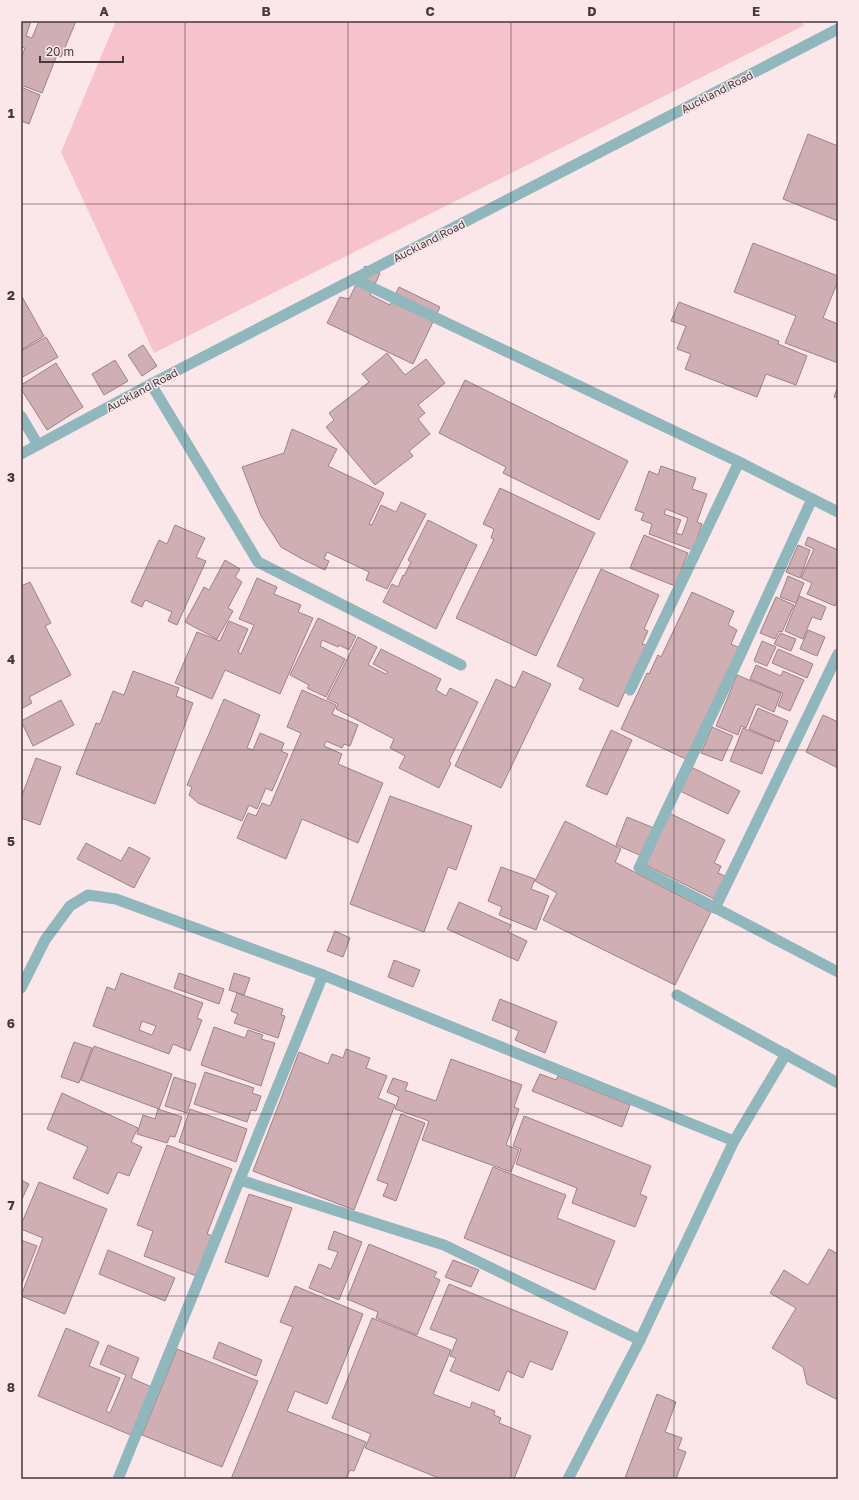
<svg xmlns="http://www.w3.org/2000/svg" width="859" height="1500" font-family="'Golos Text',sans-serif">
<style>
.green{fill:#f6c3cd}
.building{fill:#cfaeb4;stroke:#a08187;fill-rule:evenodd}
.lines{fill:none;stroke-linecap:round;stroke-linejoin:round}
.service{stroke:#8fb7bc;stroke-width:11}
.minor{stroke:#8fb7bc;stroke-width:11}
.tertiary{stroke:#8fb7bc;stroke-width:11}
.grid{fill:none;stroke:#46383b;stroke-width:1;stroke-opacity:0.55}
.labels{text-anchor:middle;stroke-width:3;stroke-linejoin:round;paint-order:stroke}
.street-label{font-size:11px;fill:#46383b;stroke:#fbe6ea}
.neatline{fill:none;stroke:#46383b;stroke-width:1.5}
.grid-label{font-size:13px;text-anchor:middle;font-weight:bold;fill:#46383b}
</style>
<rect width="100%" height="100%" fill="#fbe6ea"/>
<path class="green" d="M116,21H797L805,25L154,353L61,152Z"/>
<g class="building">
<path d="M21,21H31L26,36L32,38L39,21H76L61,57L57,55L42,93L21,85V58L25,48L21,47Z"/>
<path d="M21,87L40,95L29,124L21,121Z"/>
<path d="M808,134L838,146V221L783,199Z"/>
<path d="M753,243L838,276V281L823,318L838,324V363L785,343L796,316L734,292Z"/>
<path d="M365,266L380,273L370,295L390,305L399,287L440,307L413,364L327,323L340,297L349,299Z"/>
<path d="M21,295L44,336L21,350Z"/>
<path d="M679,302L779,341L778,344L807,356L796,385L766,374L757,397L685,369L691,354L677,349L686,326L671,321Z"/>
<path d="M46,337L58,357L21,378V351Z"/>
<path d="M143,345L157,366L142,376L128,355Z"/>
<path d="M387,353L405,375L426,359L445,383L418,405L425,413L418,419L430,434L409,451L413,456L375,485L326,427L334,420L329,413L369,382L362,374Z"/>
<path d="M115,360L128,381L104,395L92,374Z"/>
<path d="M56,363L83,407L47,430L21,389V385Z"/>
<path d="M465,380L628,461L599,520L503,473L506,467L439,433Z"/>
<path d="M838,386V398L834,397Z"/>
<path d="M292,429L337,449L328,466L384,493L369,524L372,525L381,505L396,512L401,502L426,514L387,589L366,580L369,572L327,552L324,559L329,561L325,570L302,559L281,547L261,516L242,467L284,453Z"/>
<path d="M661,466L696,478L692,489L707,494L697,522L702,524L693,550L649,534L652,524L641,520L644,513L635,510L649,471L658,475ZM666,509L688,518L682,535L676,533L681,520L664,514Z"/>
<path d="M500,488L595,533L536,656L456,618L494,539L491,538L494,529L483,524Z"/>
<path d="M428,520L477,545L436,629L383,602L392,584L398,587L403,575L404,576L411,562L408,560Z"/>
<path d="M175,525L205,538L196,557L206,561L177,625L168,621L172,612L145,600L142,607L131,602L159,540L167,544Z"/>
<path d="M644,535L688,553L675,586L630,568Z"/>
<path d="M808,537L838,550V599L835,606L807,594L812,583L801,578L814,549L805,545Z"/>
<path d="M798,545L810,550L800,578L786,572Z"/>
<path d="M225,560L240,569L235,577L242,582L228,608L233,611L217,639L185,622L204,587L209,590Z"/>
<path d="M601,569L659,595L644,629L648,631L642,644L646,645L618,707L579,689L584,679L557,666Z"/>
<path d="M788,576L804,583L796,603L780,597Z"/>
<path d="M257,578L277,587L274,594L301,605L298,612L313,618L280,694L225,670L212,699L175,683L197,632L220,641L229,621L248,629L238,652L241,654L254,625L239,619Z"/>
<path d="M30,582L51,623L45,626L71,675L29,697L32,703L21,709V586Z"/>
<path d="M692,592L734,611L728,625L737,630L731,644L740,648L688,760L621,729L647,673L649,674L658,655L661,657Z"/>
<path d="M799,596L826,607L821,620L812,617L803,639L785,631Z"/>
<path d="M776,597L794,605L782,632L779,631L775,639L760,633Z"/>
<path d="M318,618L356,636L349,650L339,645L338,647L322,640L320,646L345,659L326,697L307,688L309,685L290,675Z"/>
<path d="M808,630L825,637L817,656L800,649Z"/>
<path d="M780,633L796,639L791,651L774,644Z"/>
<path d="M358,637L377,647L368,665L386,674L388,672L373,664L381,649L441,679L436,690L446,696L450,688L478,702L449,761L451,763L439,788L399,768L405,756L390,748L394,739L336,709L338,704L327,699Z"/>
<path d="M762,641L776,647L767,666L754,661Z"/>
<path d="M778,649L813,664L807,678L772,663Z"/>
<path d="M756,665L781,676L783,671L804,680L790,711L778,706L783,693L750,679Z"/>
<path d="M133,671L179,688L176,696L193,703L155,804L76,774L96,723L100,724L113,691L124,695Z"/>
<path d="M523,671L551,684L501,788L455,766L496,679L515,688Z"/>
<path d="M737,675L781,693L774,712L756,704L746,728L741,726L738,735L716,726Z"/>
<path d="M302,690L336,705L332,714L358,725L350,746L344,744L342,748L326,741L324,746L342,754L338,764L383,783L358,843L302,819L286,859L237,838L248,813L256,816L262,803L270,806L301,733L287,727Z"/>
<path d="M224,699L260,715L247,748L253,750L260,733L284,743L281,751L288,754L272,791L266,788L257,809L249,805L242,821L198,803L189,795L192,787L187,785Z"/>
<path d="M61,700L74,725L33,746L21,721Z"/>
<path d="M758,708L788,721L779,742L749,729Z"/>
<path d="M823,715L838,722V768L806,752Z"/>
<path d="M712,727L733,736L722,761L701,753Z"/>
<path d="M743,728L775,741L762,774L730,761Z"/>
<path d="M611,730L632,740L607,795L586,786Z"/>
<path d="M36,758L61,767L40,825L21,818V798Z"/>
<path d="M691,767L740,791L728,814L680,791Z"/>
<path d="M390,796L472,826L456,870L448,867L424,932L350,904Z"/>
<path d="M669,813L725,840L714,863L721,866L718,873L725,876L714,899L644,864Z"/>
<path d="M627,817L654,828L642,856L616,845Z"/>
<path d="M565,821L621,849L615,862L711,912L675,985L543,920L557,893L535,881Z"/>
<path d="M86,843L121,861L129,847L150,858L134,888L77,859Z"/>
<path d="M501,867L535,879L531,889L549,896L536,930L499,915L502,907L488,901Z"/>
<path d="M459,902L511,925L508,932L527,941L518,961L447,929Z"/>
<path d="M335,931L350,938L343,957L327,951Z"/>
<path d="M394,960L420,970L413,987L388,977Z"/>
<path d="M121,973L203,1003L197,1018L202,1020L190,1051L173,1044L169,1054L93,1026L107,987L115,990ZM142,1021L156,1026L152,1035L139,1030Z"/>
<path d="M179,973L224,989L219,1004L174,988Z"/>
<path d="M234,973L250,978L244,995L229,990Z"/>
<path d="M237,993L283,1009L281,1015L285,1016L278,1038L234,1023L238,1014L231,1011Z"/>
<path d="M500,999L557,1022L545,1053L515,1040L519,1031L492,1020Z"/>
<path d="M214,1027L245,1038L248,1030L263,1035L261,1039L275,1043L261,1086L201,1065Z"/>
<path d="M74,1042L92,1048L79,1083L61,1077Z"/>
<path d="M94,1046L172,1074L159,1109L81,1080Z"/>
<path d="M346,1049L370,1058L366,1068L387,1076L378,1098L395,1105L354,1210L253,1171L299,1052L328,1064L332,1054L343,1058Z"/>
<path d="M451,1059L522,1085L514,1107L519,1109L506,1145L519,1150L511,1172L422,1140L429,1121L395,1109L399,1097L387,1092L393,1078L408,1083L405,1090L436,1101Z"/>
<path d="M205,1072L254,1088L252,1093L261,1096L256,1111L251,1110L247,1122L194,1104Z"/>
<path d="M540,1074L556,1080L558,1076L630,1105L622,1127L532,1091Z"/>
<path d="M174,1077L196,1084L187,1113L165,1106Z"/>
<path d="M62,1093L138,1128L131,1142L142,1147L129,1176L118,1172L108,1194L73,1178L88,1147L47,1129Z"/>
<path d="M158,1109L182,1117L175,1137L170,1136L167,1143L137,1134L143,1115L155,1119Z"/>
<path d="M190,1109L247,1129L236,1162L179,1142Z"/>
<path d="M401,1114L425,1123L396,1201L383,1196L388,1184L377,1180Z"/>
<path d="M524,1116L651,1166L640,1194L647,1197L635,1227L572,1203L577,1188L516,1164L521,1149L513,1146Z"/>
<path d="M167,1145L232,1169L207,1234L215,1237L199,1277L144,1256L153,1231L137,1225Z"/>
<path d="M493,1167L566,1195L557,1218L615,1241L595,1290L464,1238Z"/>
<path d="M21,1180L29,1184L21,1201Z"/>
<path d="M39,1182L107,1209L65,1314L21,1296L43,1238L21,1229V1225Z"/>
<path d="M249,1194L292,1208L268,1277L225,1262Z"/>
<path d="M334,1231L362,1242L339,1300L309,1288L319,1264L331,1269L338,1252L328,1249Z"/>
<path d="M21,1240L37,1246L21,1286Z"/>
<path d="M369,1244L437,1272L434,1277L440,1280L417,1335L376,1318L378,1312L347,1299Z"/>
<path d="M829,1249L838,1254V1398L836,1399L807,1384L803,1367L772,1348L796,1308L770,1293L784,1270L808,1285Z"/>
<path d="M108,1250L175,1278L165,1301L99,1274Z"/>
<path d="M453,1260L479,1270L471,1287L445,1277Z"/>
<path d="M449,1284L568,1332L552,1370L530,1361L523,1378L507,1371L499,1391L450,1371L456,1358L450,1356L457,1339L430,1329Z"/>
<path d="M295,1286L363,1314L327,1404L295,1391L287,1411L366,1442L354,1471L350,1470L346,1479H231L293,1327L280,1322Z"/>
<path d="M372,1318L451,1350L433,1394L470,1408L472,1402L495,1411L494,1415L501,1418L499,1423L531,1436L514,1479H441L365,1448L371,1434L332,1418Z"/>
<path d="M66,1328L99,1342L89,1366L120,1378L106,1411L110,1413L126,1375L100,1364L108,1345L139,1358L131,1378L154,1388L133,1436L38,1396Z"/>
<path d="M219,1342L262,1360L256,1376L213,1358Z"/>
<path d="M177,1349L258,1381L222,1467L142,1435Z"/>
<path d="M657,1394L676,1402L665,1432L682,1438L678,1449L686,1452L676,1479H628L625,1478Z"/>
</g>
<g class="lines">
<path class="service" d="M630,690L739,462"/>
<g class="minor">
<path d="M354,279L739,462L838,512"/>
<path d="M151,384L258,562L461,665"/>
<path d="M21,416L38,445"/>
<path d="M812,499L737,662L639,868L838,972"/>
<path d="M715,908L838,654"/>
<path d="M21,988L45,940L70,906L88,895L116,899L323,975L734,1141"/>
<path d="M677,995L838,1083"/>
<path d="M240,1180L444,1245L640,1340"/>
<path d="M118,1479C187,1311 255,1143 323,975"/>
<path d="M568,1479L640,1340L734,1141L786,1054"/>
</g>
<path class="tertiary" d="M21,454L151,384L838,29"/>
</g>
<path class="grid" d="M185,21V1479M348,21V1479M511,21V1479M674,21V1479M21,204H838M21,386H838M21,568H838M21,750H838M21,932H838M21,1114H838M21,1296H838"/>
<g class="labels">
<g class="street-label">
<text transform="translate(717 92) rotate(-27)" y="4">Auckland Road</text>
<text transform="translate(429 241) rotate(-27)" y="4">Auckland Road</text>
<text transform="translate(142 390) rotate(-28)" y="4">Auckland Road</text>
</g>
</g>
<rect width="859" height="1500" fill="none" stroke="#fbe6ea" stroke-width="44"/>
<path d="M40 56v6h83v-6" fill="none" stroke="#46383b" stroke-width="2"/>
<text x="46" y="56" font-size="12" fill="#46383b" stroke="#fbe6ea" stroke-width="3" paint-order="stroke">20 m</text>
<rect x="22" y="22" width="815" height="1456" class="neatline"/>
<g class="grid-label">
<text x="104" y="16">A</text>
<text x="266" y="16">B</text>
<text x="430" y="16">C</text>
<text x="592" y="16">D</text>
<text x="756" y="16">E</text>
<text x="11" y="118">1</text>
<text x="11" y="300">2</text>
<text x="11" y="482">3</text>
<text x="11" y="664">4</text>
<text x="11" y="846">5</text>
<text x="11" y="1028">6</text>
<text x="11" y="1210">7</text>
<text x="11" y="1392">8</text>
</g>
</svg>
